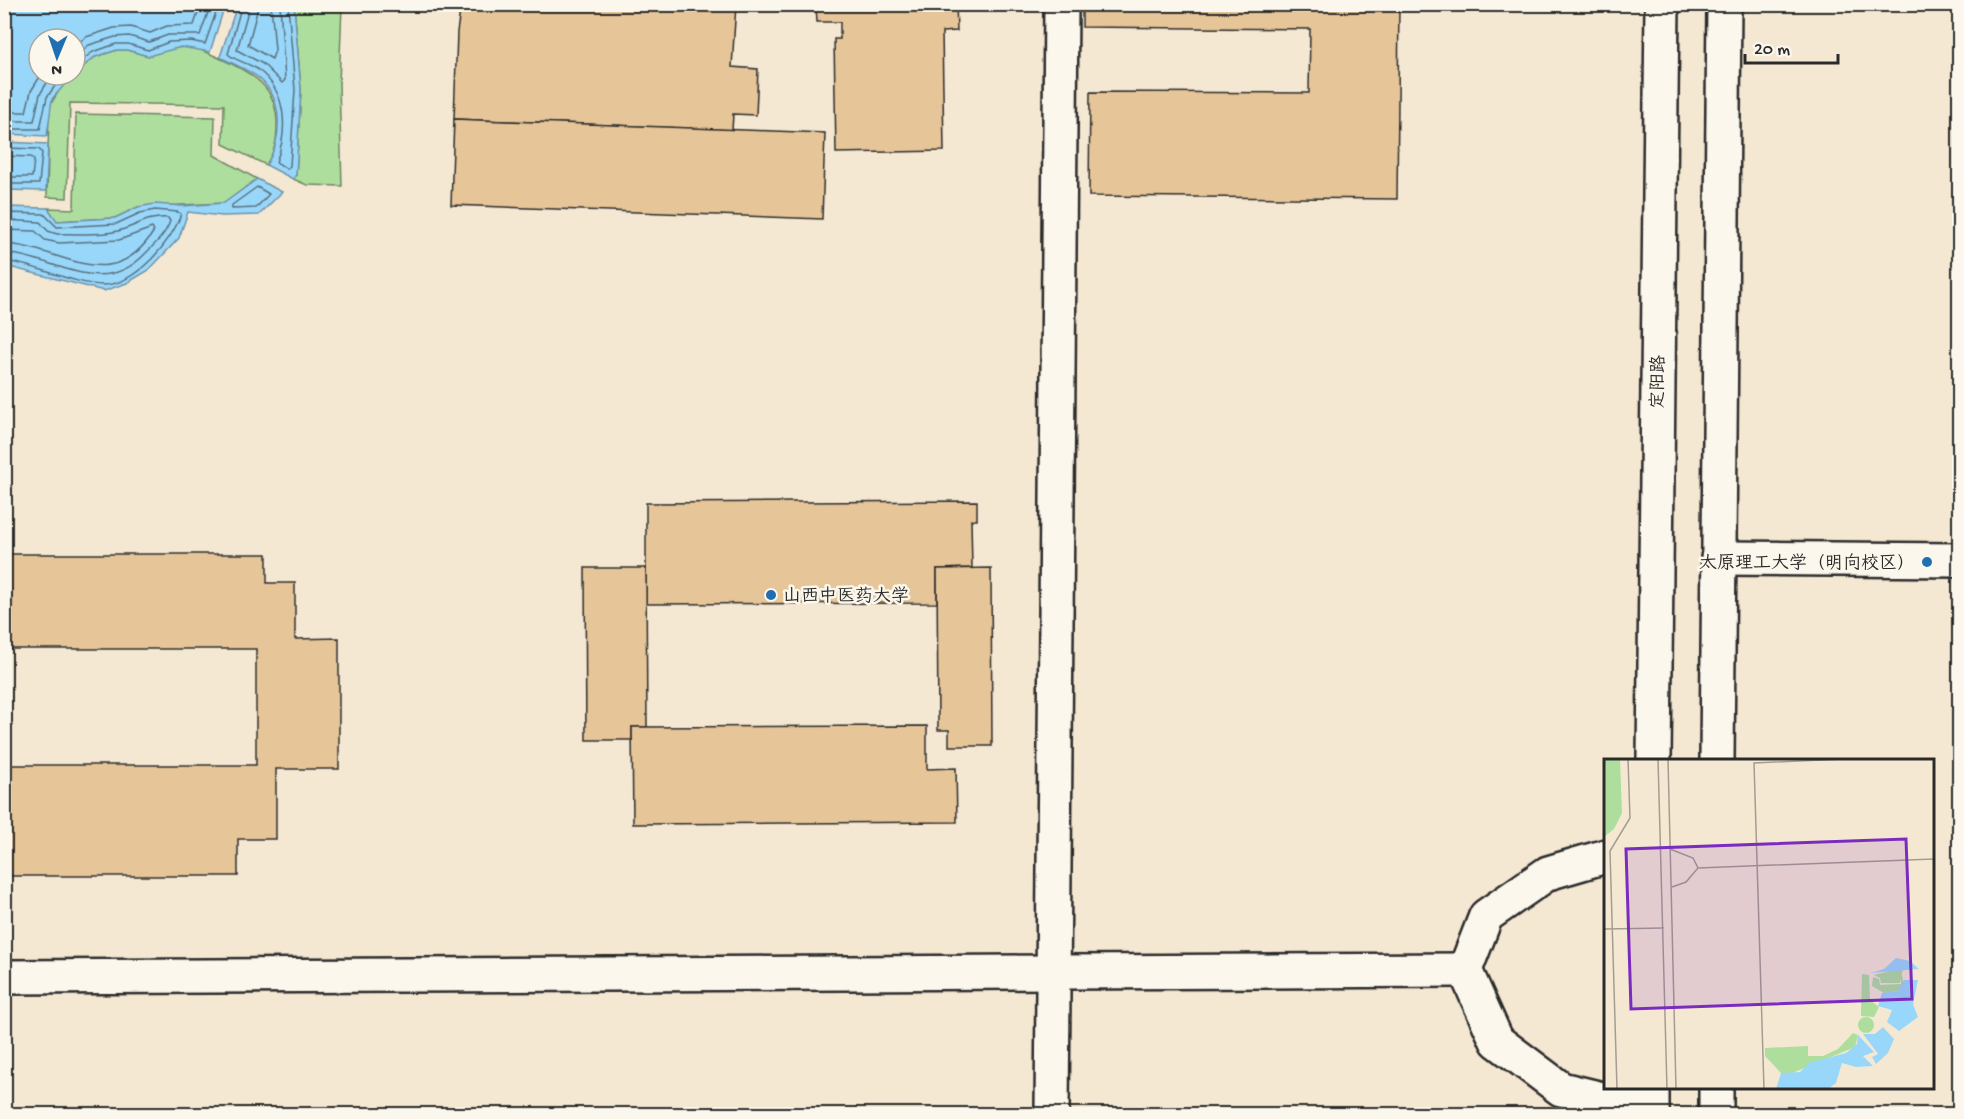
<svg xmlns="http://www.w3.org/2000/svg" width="1964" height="1119" font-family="'Gochi Hand','LXGW WenKai TC',sans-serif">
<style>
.green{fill:#aede9d;stroke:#6c8464;stroke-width:1.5}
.water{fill:#99d7fa;stroke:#6d92a7;stroke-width:1.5}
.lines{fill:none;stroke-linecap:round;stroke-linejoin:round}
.shore{stroke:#57707e;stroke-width:1.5}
.building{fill:#e6c598;stroke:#2b2b2b;stroke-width:1.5}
.minor-casing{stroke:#2b2b2b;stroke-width:38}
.secondary-casing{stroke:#2b2b2b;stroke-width:38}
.minor{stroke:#fbf7ec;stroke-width:33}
.secondary{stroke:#fbf7ec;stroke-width:33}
.poi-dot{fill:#1f6fb2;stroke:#fbf7ec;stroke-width:2}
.labels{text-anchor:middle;stroke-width:5;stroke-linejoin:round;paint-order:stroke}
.street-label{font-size:18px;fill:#2b2b2b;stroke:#fbf7ec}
.poi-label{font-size:18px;fill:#2b2b2b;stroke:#fbf7ec;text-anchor:end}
.inset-road{fill:none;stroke:#a49c90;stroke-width:1.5}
.view{fill:#7b2cbf;fill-opacity:0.15;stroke:#7b2cbf;stroke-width:3}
.inset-edge{fill:none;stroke:#2b2b2b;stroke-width:3}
</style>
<rect width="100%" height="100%" fill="#f5e8d3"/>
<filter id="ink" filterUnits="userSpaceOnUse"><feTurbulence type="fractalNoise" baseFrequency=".0167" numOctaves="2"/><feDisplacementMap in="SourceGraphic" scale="12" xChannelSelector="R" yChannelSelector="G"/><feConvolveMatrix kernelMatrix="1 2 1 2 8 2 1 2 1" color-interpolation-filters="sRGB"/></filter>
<g filter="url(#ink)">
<g class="green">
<path d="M294,5H342L339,84L342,186L307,185L293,179L296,175L301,90Z"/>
<path d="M191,47C206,51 217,57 230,63C259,77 277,91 277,125C277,141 275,151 266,165L223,144L224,105L70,103L67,198L47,197L49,107L64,82L95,57L117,50H127L148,56L170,48Z"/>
<path d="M76,114L215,117L214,155L257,179L225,203L138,207L115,218L56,221L48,208L74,209Z"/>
</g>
<g class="water">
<path d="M5,4H225V5L210,52L181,47L148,56L127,50H117L95,57L75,73V39H39V75H73L52,99L47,136L5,134Z"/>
<path d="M237,5H294L301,90L296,175L293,179L266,165C282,141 284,102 262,81C250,69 234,65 220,57Z"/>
<path d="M5,142L48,144L46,191L5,190Z"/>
<path d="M257,179L282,192L259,215L222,216L188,212L179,238L149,270L127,283L104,291L5,266V207L48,208L57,221L115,218L138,207L155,204L182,206L224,203Z"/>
</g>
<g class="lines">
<g class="shore">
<path d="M242,4L228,54C236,61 248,63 257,69C288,91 288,131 276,162L287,169L290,166L295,90L288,4"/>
<path d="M250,4L237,50L263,64L282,83L285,80L280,4"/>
<path d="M259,4L248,45L272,59L275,50L271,4"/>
<path d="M75,45L86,37L114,28L131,27L150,33L167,26L194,25L201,4"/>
<path d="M75,56L89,45L115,37L129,36L149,42L168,35H200L211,4"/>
<path d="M75,65L93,52L116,44H128L148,50L169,42L191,41L205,44L219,4"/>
<path d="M4,112H26L31,91L41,75"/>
<path d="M4,121H34L40,94L52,75"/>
<path d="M4,129H40L47,97L63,75"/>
<path d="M4,148L39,149L42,153L39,184H4"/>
<path d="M4,156L31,157L34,160L32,177H4"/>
<path d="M257,187L269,194L256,208L232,209V205Z"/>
<path d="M4,213L44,214L57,227L116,224L140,213L155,210L178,212L181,214C172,242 135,285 103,285C72,284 35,264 4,261"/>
<path d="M4,220L40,222L48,231L57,234C76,233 100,236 118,231C137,226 148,216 168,218L170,221C166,234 155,244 145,254C101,300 54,256 4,253"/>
<path d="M4,230L35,231L45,240L59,243L119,240L152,228L154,231C111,299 61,246 4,244"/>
</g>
</g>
<g class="building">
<path d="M461,4H736L732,67L758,69L756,115L733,114L732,130L454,119L457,32Z"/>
<path d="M736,4H956L957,31L942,32L944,151L836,153L834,39H840V22H817L816,7L736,9Z"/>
<path d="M1082,4H1399L1397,199L1089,196L1090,92L1309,93L1310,29L1082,27Z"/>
<path d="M454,119L825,133L822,219L451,205Z"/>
<path d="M977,501V520H971L972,568L937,569V603L646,604V503Z"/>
<path d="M4,554H267V583H295V639L339,638V769H276V839H238V876H4V765H256V649H4Z"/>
<path d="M585,568H646L647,727H632V740H586Z"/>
<path d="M991,568L992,746H949V730H938L937,569Z"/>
<path d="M927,726V769L956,768L957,822L633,824L632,727Z"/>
</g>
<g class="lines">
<g class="minor-casing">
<g id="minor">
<path d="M1718,558L1960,560"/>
<path d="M1606,856L1548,873L1486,916L1465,970L1497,1041L1561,1089L1652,1111"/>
<path d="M4,977L1465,970"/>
<path d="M1052,1114L1061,4"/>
</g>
</g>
<g class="secondary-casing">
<g id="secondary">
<path d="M1654,760L1662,4"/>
<path d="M1717,760L1724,4"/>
<path d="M1652,1114V1088"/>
<path d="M1716,1114V1088"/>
</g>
</g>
<use href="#minor" class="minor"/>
<use href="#secondary" class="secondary"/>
</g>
</g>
<g class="poi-dot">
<circle cx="1927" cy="562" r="6"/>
<circle cx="771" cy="595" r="6"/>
</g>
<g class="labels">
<g class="street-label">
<text transform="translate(1657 382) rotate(-89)" y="6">定阳路</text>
</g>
<g class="poi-label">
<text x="1915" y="568">太原理工大学（明向校区）</text>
<text x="783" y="601" text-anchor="start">山西中医药大学</text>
</g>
</g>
<g transform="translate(1604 759)">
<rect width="330" height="330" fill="#f5e8d3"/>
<path d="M0,0H16L18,54L10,70L0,78ZM299,209L296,224H277L276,219L270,216ZM297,212L300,226L294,232L280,234L268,227L269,218L275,220L276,226L297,225ZM258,215L265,216L266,241L275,248L270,258L257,257ZM254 266a8 8 0 1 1 16 0a8 8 0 1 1-16 0ZM249,274L254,276L251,288L186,315L177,314L161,297V289L204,287V297H219L234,290Z" fill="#aede9d"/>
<path d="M292,199L306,202L315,210L267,214L280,210ZM300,221H314L309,245L314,258L295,272L283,263L288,251L274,247L278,234L294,232ZM279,268L290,280L284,294L272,305L268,298L274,295L259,275H271ZM254,276L270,293L259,297L269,307L252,308L238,304L232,324L224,330H172L177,314L196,313L205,304L242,294L253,285Z" fill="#99d7fa"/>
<path class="inset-road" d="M54,0L63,330M64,0L72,330M66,90L89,99L94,109L82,123L68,128M94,109L330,100M0,170L60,169M13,330L6,92L26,59L24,0M160,330L150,4L240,0"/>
<path class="view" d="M302,80L308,240L27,250L22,90Z"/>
<rect width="330" height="330" class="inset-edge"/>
</g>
<rect width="1964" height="1119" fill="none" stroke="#fbf7ec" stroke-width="24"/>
<rect x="12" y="12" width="1940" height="1095" fill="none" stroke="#2b2b2b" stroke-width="2" filter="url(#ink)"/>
<g transform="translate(57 57) rotate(182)"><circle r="28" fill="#fbf7ec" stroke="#a8a59f" stroke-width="1.5"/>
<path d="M0-4.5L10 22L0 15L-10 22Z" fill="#1f6fb2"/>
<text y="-9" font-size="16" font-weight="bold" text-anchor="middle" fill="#2b2b2b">N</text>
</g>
<path d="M1745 54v9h93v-9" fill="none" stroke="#2b2b2b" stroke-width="3"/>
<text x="1754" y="54" font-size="18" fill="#2b2b2b" stroke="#fbf7ec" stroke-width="4.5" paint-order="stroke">20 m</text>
</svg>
